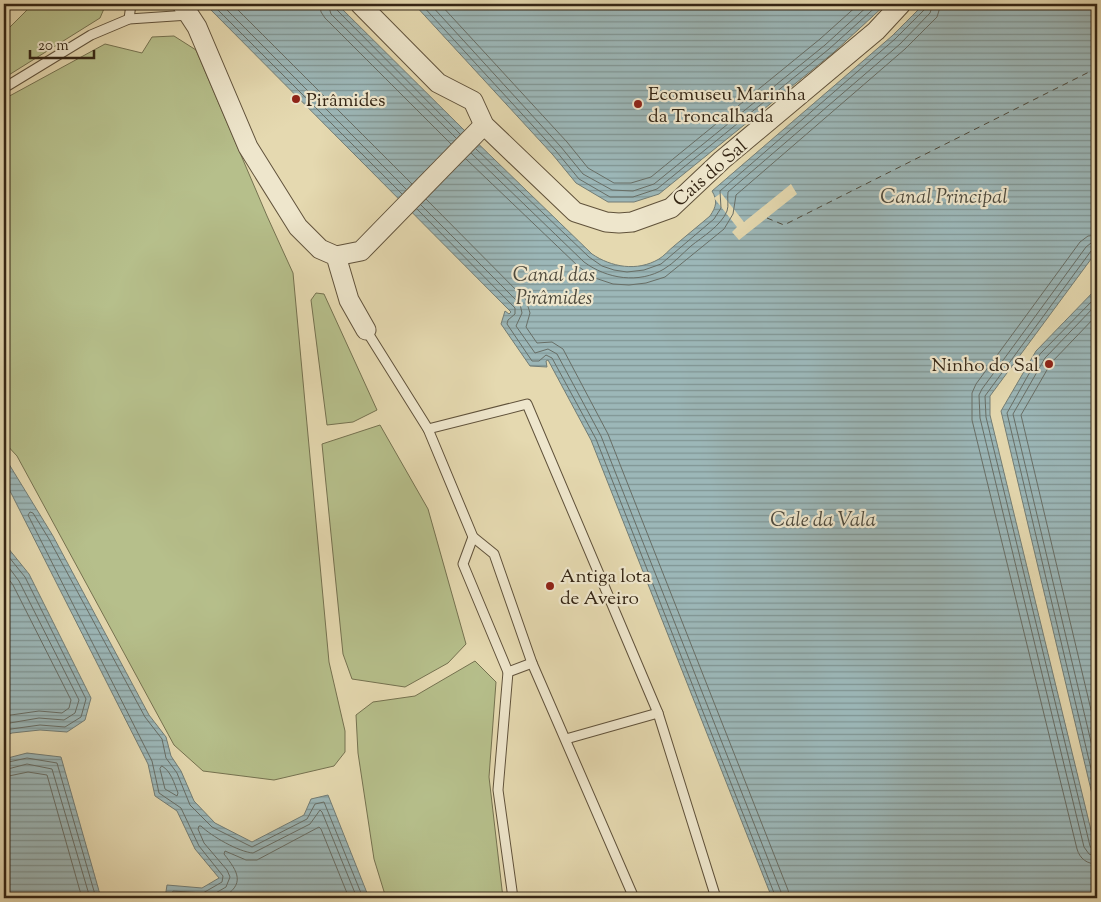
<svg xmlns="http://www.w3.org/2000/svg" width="1101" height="902" font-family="'Sorts Mill Goudy',serif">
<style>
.green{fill:#b6bf8b;stroke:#757250}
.water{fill:url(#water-rules);stroke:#727d76}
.pier{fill:#e5d9b0}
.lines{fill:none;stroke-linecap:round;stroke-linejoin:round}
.shore{stroke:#686e66;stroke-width:1}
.ferry{stroke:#4e4a3d;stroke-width:1;stroke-dasharray:6 5;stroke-linecap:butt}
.lane-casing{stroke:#60523b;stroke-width:11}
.street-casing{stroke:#60523b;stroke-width:21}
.lane{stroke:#eee6cc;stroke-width:9}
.street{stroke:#eee6cc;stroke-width:19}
.poi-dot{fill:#8f2418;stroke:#eee6cc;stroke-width:2}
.labels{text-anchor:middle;stroke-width:4.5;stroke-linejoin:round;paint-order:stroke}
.poi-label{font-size:19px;fill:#342514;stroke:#eee6cc;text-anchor:start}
.street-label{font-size:19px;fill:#342514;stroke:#eee6cc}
.water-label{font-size:20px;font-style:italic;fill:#4e4a3d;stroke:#eee6cc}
</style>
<defs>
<pattern id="water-rules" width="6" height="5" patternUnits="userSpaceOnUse" patternTransform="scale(1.25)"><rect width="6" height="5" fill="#9cb7b8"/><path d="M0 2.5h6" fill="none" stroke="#809594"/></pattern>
</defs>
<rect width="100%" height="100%" fill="#e5d9b0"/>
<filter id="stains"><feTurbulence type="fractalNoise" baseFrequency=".004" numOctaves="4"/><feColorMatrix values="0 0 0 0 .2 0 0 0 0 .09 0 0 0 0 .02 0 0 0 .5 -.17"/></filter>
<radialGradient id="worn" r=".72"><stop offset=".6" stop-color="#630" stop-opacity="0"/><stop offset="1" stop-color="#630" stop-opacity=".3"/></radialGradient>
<g class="green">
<path d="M33,4H106L100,18L4,78V33Z"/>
<path d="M174,36L196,50L267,216L293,273L329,662L345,731V752L334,766L274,780L203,771L174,745L17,456L4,442V99L105,44L142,53L152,37Z"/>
<path d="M316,293L324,294L377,410L353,422L327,425L311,300Z"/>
<path d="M380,425L428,509L466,644L448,663L405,687L352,679L343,654L322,444Z"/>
<path d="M475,661L496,682L489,777L503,898H386L374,859L358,753L356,715L373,702L415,696Z"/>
</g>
<g class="water">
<path d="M205,4H337L462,128L592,254C611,267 637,272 659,259C664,256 669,250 674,246C686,236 698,226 710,216C716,207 718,201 712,191L892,36L924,4H1097V251L990,396V415L1097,855V898H772L591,440L548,360L546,361L547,367L530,366L501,324L505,311L509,314L511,312Z"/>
<path d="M414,4H886L833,53L659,194L634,202H608L576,183L553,155Z"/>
<path d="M1097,288V815L1001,411L1036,351Z"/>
<path d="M4,456L53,536L149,715L166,737L171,756L181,771L194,801L215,823L252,842L304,815L311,799L328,795L369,898H165L167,885L202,888L219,878L195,849L177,811L155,796L148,764L9,489L4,483Z"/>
<path d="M4,543L29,574L91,698L85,720L67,732L40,730L12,733L4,736Z"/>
<path d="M27,753L61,757L101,898H4V759Z"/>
</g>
<path class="pier" d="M791,184L797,194L739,240L732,232L737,227L714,198L721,193L744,222Z"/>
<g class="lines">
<g class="shore">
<path d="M212,4L402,194"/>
<path d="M221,4L406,189"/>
<path d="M232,4L412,184"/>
<path d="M320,4L321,12L325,18L451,144"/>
<path d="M328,4L331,14L456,138"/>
<path d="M334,4L336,9L460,134"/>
<path d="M421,4L556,151L579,179L610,197H633L657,189L829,49L879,4"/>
<path d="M430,4L561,147L583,174L612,190L633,191L654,184L825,45L870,4"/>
<path d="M440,4L567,142L588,168L614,183H631L651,177L820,39L859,4"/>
<path d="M476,149L589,257L602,266L614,270L627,272L644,270L661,264L714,219L721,208L720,191L895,39L925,9L927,4"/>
<path d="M471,153L584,262C607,279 639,284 664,269C674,263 682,254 691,246C702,237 721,226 727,211C729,206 727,198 728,192L900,44L930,13L933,4"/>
<path d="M466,159L579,267L595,278L613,284L629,285L646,283L665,277L724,229L733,214L736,195L905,49L937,17L941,4"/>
<path d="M426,199L526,300L530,313L526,327L537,343L552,342L563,349L608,434L788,890L790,898"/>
<path d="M421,205L520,304L522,313L516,326L535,353L548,349L557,354L601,436L781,892L782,898"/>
<path d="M417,209L515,308V314L508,320L507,324L532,361H539L546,355L552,358L596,439L776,898"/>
<path d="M1097,235L1088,236L1080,242L976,384L972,393V420L1077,849C1080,859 1087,864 1097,864"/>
<path d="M1097,242L1091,243L1086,247L982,389L979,395L980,418L1084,847L1089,854L1097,857"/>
<path d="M1097,249L1091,251L985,396L986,417L1090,846L1092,849L1097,850"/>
<path d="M1097,296L1040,354L1007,413L1097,794"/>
<path d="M1097,304L1045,358L1013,414L1097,767"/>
<path d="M1097,315L1051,363L1021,415L1097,735"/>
<path d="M4,551L25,577L86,699L81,717L65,727L40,725L4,730"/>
<path d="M4,561L19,581L79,700L75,713L64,720L39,718L4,724"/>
<path d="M4,573L13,585L71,700L69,708L62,713L39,711L4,716"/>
<path d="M4,763L27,758L57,763L96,898"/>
<path d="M162,766C171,771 174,783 178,793L177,796L165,789L160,769Z"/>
<path d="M4,770L27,764L52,769L90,898"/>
<path d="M4,777L28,772L47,775L82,898"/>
<path d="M170,898L173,891L203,893L222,882L223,876L199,846L181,808L159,793L152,761L28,515L30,512L33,513L49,539L145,717L162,739L166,758L177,773L190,805L212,827L252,847L307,819L315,804L324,802L363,898"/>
<path d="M207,898L226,887L230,877L227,870L204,843L198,829L199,826H201C211,836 239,852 253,853L310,824L320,810L322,812L357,898"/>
<path d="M222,898C246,884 238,872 224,854L225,851L246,860H257L319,827L321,829L349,898"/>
</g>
<path class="ferry" d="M767,218L784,225L1097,68"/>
<g class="lane-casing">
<g id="lane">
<path d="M129,19L131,4"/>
<path d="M4,88L91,35L129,19L189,15"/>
<path d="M366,330L428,429L473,537L494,554L532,663L634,898"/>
<path d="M428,429L527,404L658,713L566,739"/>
<path d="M473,537L463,564L508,672L498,790L513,898"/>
<path d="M508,672L532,663"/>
<path d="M658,713L716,898"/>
</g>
</g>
<g class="street-casing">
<g id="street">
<path d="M182,4L197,27L248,147L298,227L320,249L336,256L349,300L366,330"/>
<path d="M360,4L438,83L473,101L484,125L575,212L606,222L619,223L632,222L671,208L722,160L876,31L901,4"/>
<path d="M336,256L361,251L484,125"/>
</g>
</g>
<use href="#lane" class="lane"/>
<use href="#street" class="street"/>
</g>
<g class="poi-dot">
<circle cx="296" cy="99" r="5"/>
<circle cx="638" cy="104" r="5"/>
<circle cx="1049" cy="364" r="5"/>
<circle cx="550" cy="586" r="5"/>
</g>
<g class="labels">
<g class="poi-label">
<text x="648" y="100">Ecomuseu Marinha<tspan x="648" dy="22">da Troncalhada</tspan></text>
<text x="306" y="106">Pirâmides</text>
<text x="1039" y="371" text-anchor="end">Ninho do Sal</text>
<text x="560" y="582">Antiga lota<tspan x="560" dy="22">de Aveiro</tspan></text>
</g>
<g class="street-label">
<text transform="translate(709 172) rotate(-41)" y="7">Cais do Sal</text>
</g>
<g class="water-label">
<text x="944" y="203">Canal Principal</text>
<text x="554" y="281">Canal das<tspan x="554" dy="23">Pirâmides</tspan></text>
<text x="823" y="526">Cale da Vala</text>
</g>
</g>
<rect width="1101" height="902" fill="none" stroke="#e5d9b0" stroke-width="20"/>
<rect x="5" y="5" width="1091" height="892" fill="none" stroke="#342514" stroke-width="2.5"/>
<rect x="10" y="10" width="1081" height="882" fill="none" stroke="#342514"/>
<path d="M30 50v8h64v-8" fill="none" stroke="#342514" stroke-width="2.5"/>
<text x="38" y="50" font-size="15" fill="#342514" stroke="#eee6cc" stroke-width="4" paint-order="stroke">20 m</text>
<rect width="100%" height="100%" filter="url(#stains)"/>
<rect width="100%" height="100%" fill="url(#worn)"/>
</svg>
